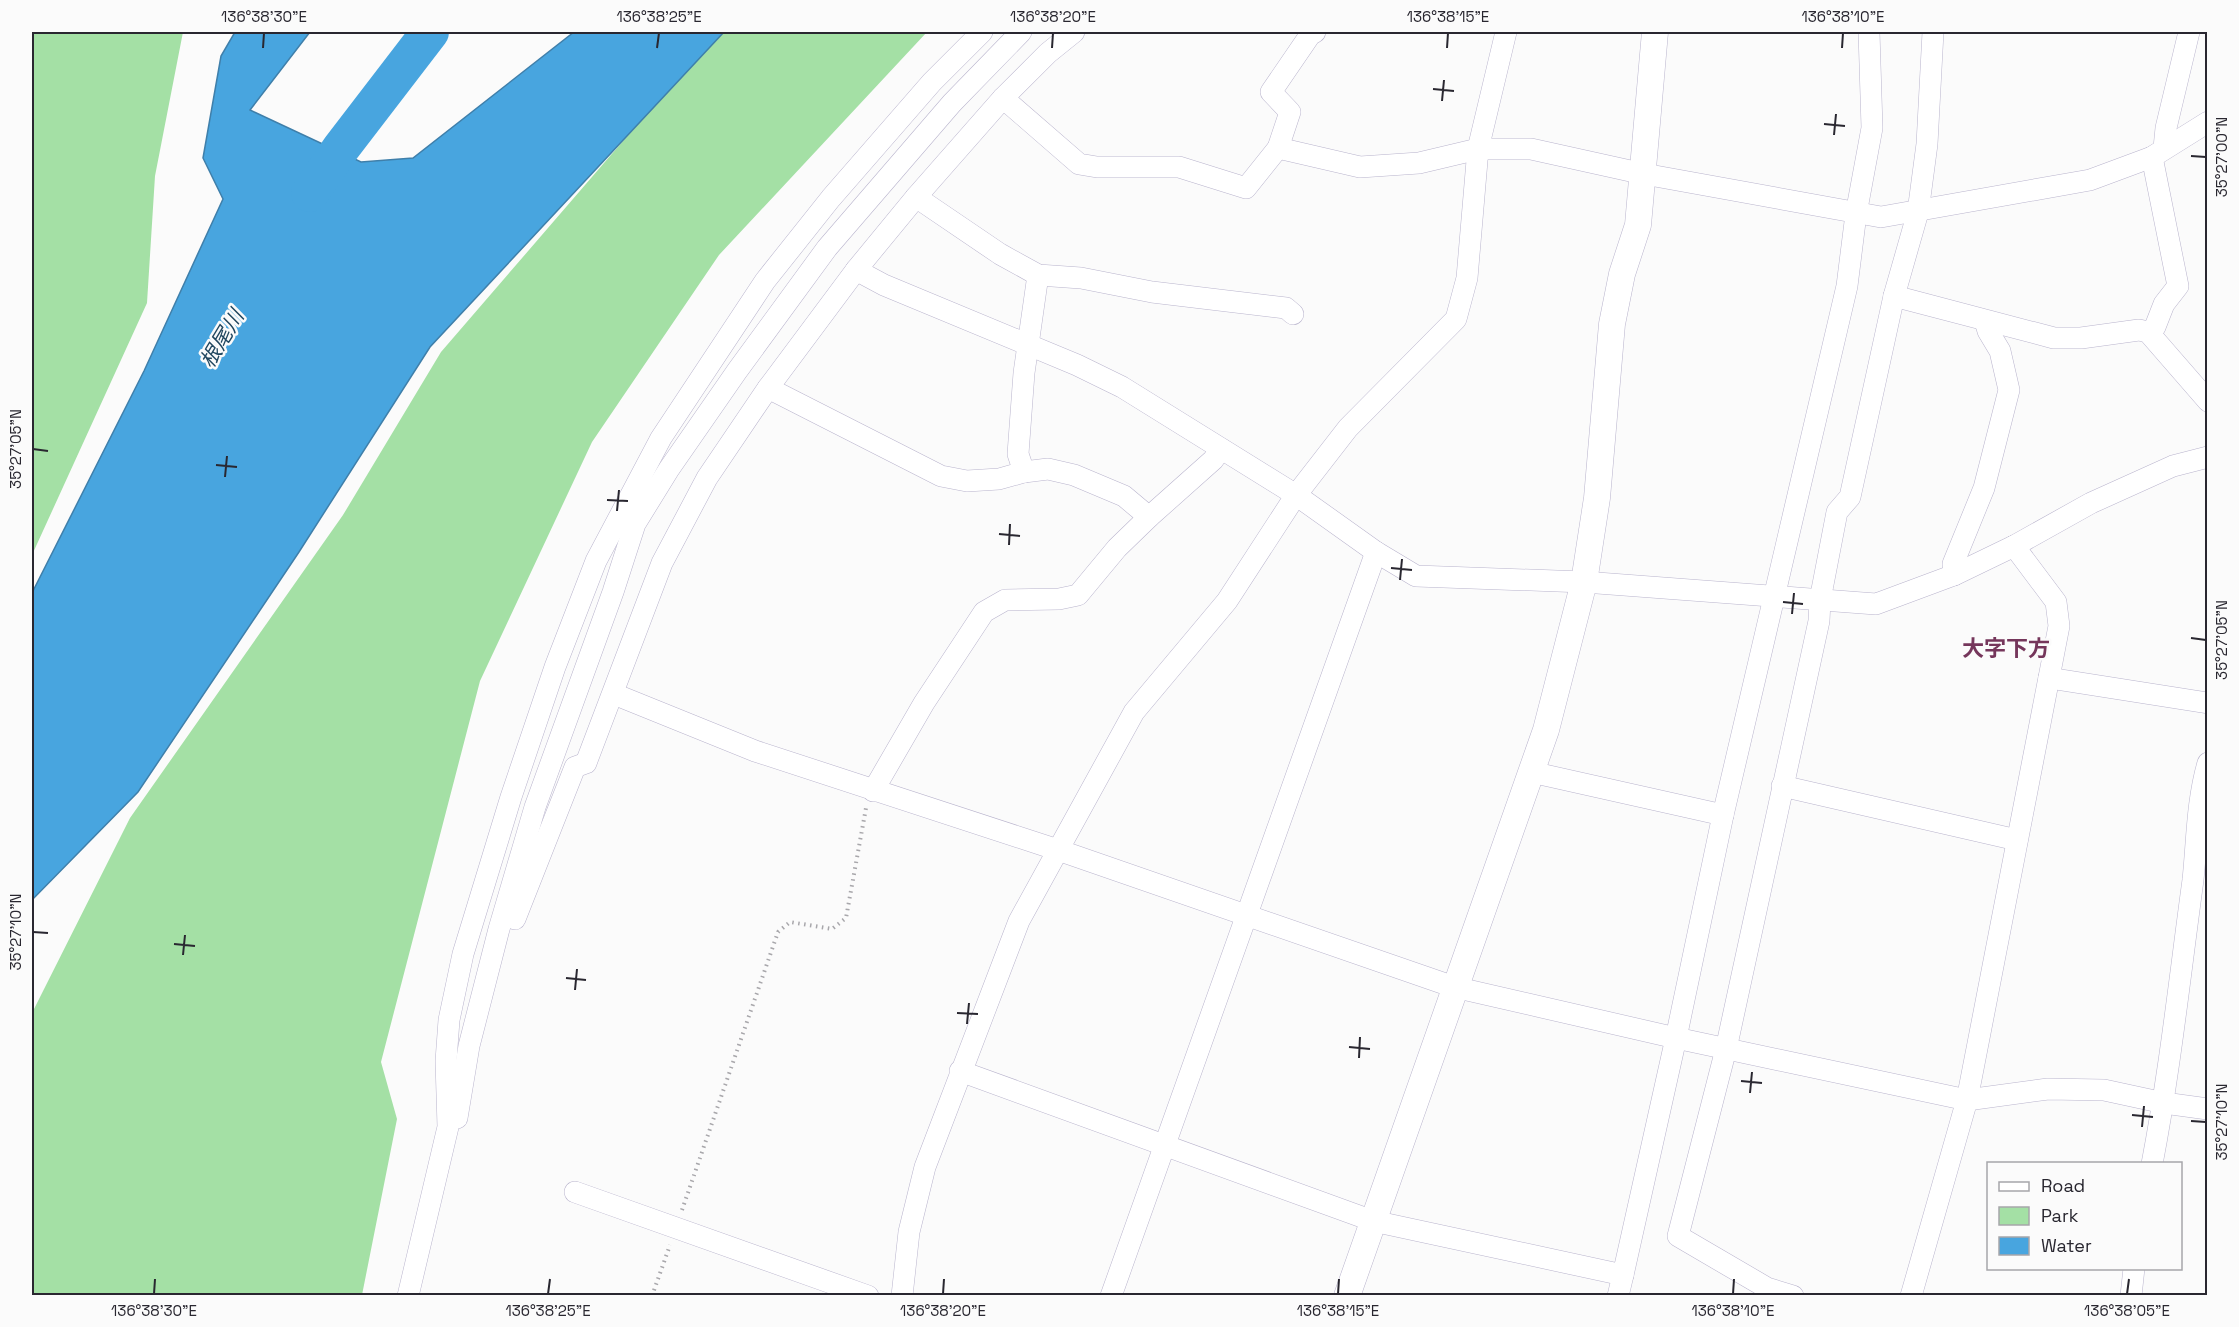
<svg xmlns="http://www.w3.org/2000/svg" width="2239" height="1327" font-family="'Space Grotesk','Noto Sans JP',sans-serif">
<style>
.green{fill:#a4e0a5}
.water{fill:#48a5df;stroke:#3f7faa;stroke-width:1.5}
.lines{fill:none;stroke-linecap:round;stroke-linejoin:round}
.river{stroke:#48a5df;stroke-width:38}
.minor-casing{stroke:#b9b4cd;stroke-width:22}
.tertiary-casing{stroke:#b9b4cd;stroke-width:27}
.path{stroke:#a8a7ab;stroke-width:4;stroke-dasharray:1.5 4.5;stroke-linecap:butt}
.minor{stroke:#fff;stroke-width:21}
.tertiary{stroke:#fff;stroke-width:26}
.ticks{fill:none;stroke:#292730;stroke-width:2}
.labels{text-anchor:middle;stroke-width:5;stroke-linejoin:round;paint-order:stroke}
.water-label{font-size:21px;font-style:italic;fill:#214760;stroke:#fbfbfb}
.quarter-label{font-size:22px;font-weight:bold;fill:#75365b;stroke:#fbfbfb}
.neatline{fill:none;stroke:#292730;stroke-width:2}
.ticks-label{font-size:15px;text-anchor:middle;fill:#292730}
</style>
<rect width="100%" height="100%" fill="#fbfbfb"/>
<g class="green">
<path d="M32,32H183L155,176L147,303L32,555Z"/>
<path d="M717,32H927L719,255L592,442L480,681L381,1062L397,1119L362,1295H32V1013L130,818L343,515L441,352Z"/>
</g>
<path class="water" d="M235,32H310L250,110L361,162L413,158L574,32H724L430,347L299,552L138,792L32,900V593L144,371L223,199L203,158L221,56Z"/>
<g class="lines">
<path class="river" d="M310,193L341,148L430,32"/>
<g class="minor-casing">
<g id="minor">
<path d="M1074,32L1048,53L1003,98L916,197L856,270L768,388L941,476L967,481L999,479L1024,472L1048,469L1074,475L1124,496L1149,517"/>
<path d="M1003,98L1079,164L1097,167H1179L1246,188L1278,148L1360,167L1419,163L1478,149H1531L1644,174L1881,217L2090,180L2152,157L2208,122"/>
<path d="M1278,148L1290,112L1271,92L1310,35L1315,32"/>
<path d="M2164,148L2166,128L2189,32"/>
<path d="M916,197L1000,254L1038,275L1081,278L1152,292L1286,308L1293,314"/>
<path d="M856,270L884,285L1077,365L1122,387L1296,495L1376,552L1416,576L1584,582L1876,604L1954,575L2014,546L2091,503L2173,466L2208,457"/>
<path d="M1894,296L2054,338H2081L2139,330L2148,332L2208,401"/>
<path d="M2148,332L2155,327L2164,304L2178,286L2152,157"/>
<path d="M1024,472L1018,454L1024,373L1038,275"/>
<path d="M1954,575L1953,564L1984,488L2009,390L2000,351L1988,331L1985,321"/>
<path d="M2049,678L2208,703"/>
<path d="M614,694L755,751L1058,850L1454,987L1676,1038L1967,1100L2048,1089L2104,1090L2164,1103L2208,1109"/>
<path d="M1782,786L2017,840"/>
<path d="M873,791L924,703L984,612L1005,600L1059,599L1078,595L1117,548L1149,517L1213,460L1221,449"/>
<path d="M1723,815L1847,286L1856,214L1872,128L1869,32"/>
<path d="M515,919L575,767L586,763L662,563L707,478L768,388"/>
<path d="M960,1071L1373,1221L1623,1275L1676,1038L1723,815L1531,772"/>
<path d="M457,1118L469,1046L499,929L535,807L613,592L635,524L669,469L737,371L827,248L952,103L1021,32"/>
<path d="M2152,1164C2170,1070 2180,975 2193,880C2197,841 2197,800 2208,763"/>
<path d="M575,1192L868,1296"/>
<path d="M408,1296L448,1127L446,1061L449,1020L463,954L511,797L555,667L596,561L661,438L765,281L831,198L932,82L982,32"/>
<path d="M902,1296L909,1232L925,1167L1019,921L1134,712L1227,601L1296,495L1348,428L1456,319L1467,278L1478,149L1506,32"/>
<path d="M1111,1296L1376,552"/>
<path d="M1618,1296L1623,1275"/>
<path d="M1793,1296L1767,1288L1678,1236L1726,1049L1819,621L1820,600L1837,512L1850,497L1894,296L1918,212L1927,144L1933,32"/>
<path d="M1911,1296L1967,1100L2059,626L2056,602L2014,546"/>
<path d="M2131,1296L2134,1268"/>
</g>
</g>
<g class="tertiary-casing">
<path id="tertiary" d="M1347,1296L1546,730L1584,582L1597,498L1612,324L1622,274L1638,225L1655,32"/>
</g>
<g class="path">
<path d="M682,1210L778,932L790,922L832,929L846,918L866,808"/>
<path d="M652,1296L670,1245"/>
</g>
<use href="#minor" class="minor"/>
<use href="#tertiary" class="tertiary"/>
</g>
<path class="ticks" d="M263,48L264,33M657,48L659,33M1052,48L1053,33M1447,48L1448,33M1842,48L1843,33M1433,89L1454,91M1442,101L1444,80M1824,124L1845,126M1834,135L1836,114M2191,156L2206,157M33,449L48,451M216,465L237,467M225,477L227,456M607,500L628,501M617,511L619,490M999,534L1020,536M1009,545L1010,524M1391,568L1412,570M1400,580L1402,559M1783,602L1803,604M1792,614L1794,593M2191,638L2206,640M33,932L48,933M174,944L195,946M183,955L185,935M566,978L586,980M575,990L577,969M957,1013L978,1014M967,1024L969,1003M1349,1047L1370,1049M1359,1058L1360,1037M1741,1081L1762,1083M1750,1093L1752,1072M2132,1115L2153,1117M2191,1121L2206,1122M2142,1127L2144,1106M154,1294L155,1279M548,1294L550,1279M943,1294L944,1279M1338,1294L1339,1279M1733,1294L1734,1279M2127,1294L2129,1279"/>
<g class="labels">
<g class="water-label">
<text transform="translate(222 339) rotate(-59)" y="7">根尾川</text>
</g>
<g class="quarter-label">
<text x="2006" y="656">大字下方</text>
</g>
</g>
<rect width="2239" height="1327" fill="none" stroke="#fbfbfb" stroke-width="66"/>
<rect x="1987" y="1162" width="195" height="108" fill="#fbfbfb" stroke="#a7a6aa" stroke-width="1.5"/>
<rect x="1999" y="1182" width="30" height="9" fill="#ffffff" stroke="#a7a6aa" stroke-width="1.5"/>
<text x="2041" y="1192" font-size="18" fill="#292730">Road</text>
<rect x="1999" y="1207" width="30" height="18" fill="#a4e0a5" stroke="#a7a6aa" stroke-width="1.5"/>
<text x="2041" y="1222" font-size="18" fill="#292730">Park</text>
<rect x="1999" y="1237" width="30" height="18" fill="#48a5df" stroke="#a7a6aa" stroke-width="1.5"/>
<text x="2041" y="1252" font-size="18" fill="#292730">Water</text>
<rect x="33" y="33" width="2173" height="1261" class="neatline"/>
<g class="ticks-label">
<text x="264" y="22">136°38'30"E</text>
<text x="659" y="22">136°38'25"E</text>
<text x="1053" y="22">136°38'20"E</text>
<text x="1448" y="22">136°38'15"E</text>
<text x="1843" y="22">136°38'10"E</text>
<text transform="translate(2222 157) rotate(-90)" y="5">35°27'00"N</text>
<text transform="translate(16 449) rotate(-90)" y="5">35°27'05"N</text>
<text transform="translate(2222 640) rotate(-90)" y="5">35°27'05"N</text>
<text transform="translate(16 932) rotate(-90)" y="5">35°27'10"N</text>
<text transform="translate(2222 1122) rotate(-90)" y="5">35°27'10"N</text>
<text x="154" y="1316">136°38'30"E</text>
<text x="548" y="1316">136°38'25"E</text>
<text x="943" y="1316">136°38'20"E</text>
<text x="1338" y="1316">136°38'15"E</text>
<text x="1733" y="1316">136°38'10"E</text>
<text x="2127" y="1316">136°38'05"E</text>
</g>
</svg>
